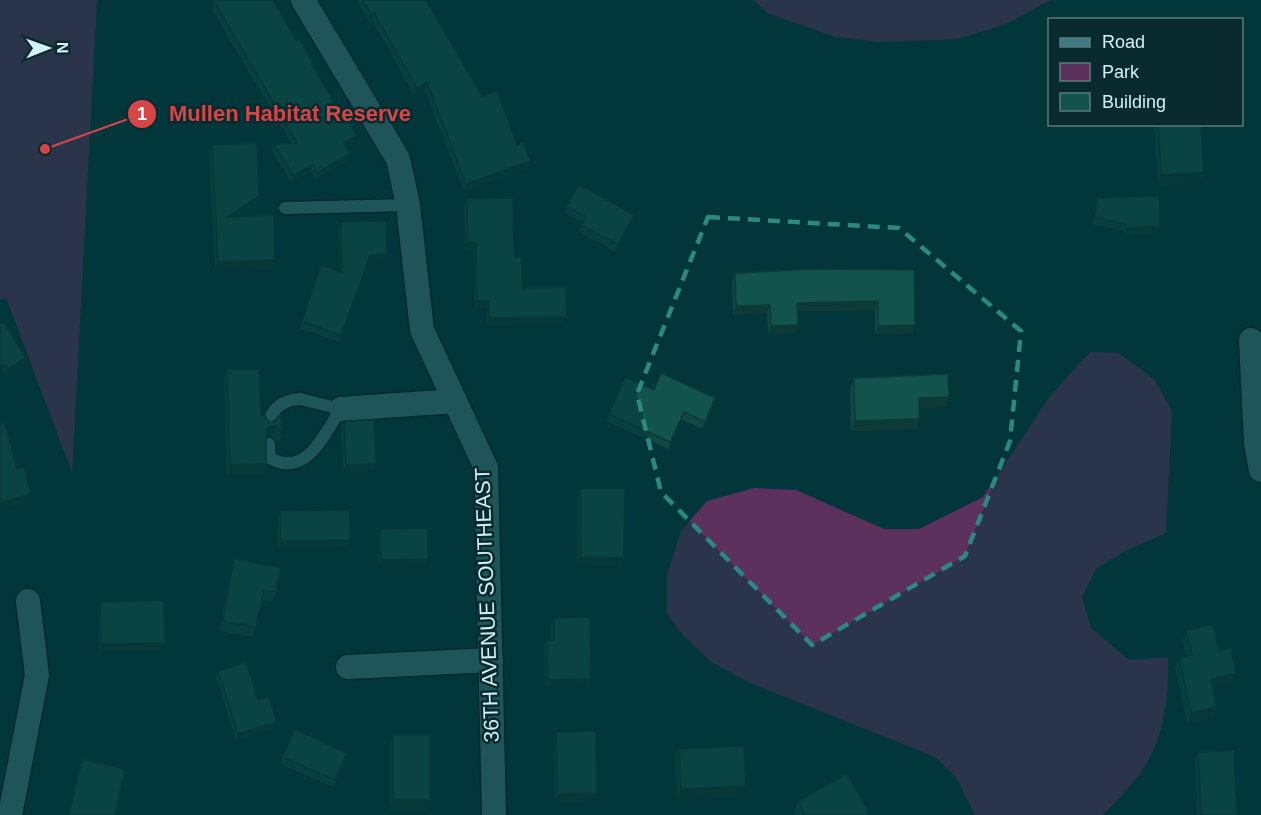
<svg xmlns="http://www.w3.org/2000/svg" width="1261" height="815" font-family="Arial,sans-serif">
<style>
.green{fill:#5c315e}
.lines{fill:none;stroke-linecap:round;stroke-linejoin:round}
.lane-casing{stroke:#001b1f;stroke-width:15}
.street-casing{stroke:#001b1f;stroke-width:27}
.lane{stroke:#3f7b82;stroke-width:12}
.street{stroke:#3f7b82;stroke-width:24}
.wall{fill:#104742}
.shaded-wall{fill:#0d3a36}
.building{fill:#13534d;stroke:#0d3a36;stroke-width:1.5}
.marked{fill:none;stroke:#2c8882;stroke-width:4.5;stroke-dasharray:12 8;stroke-linejoin:round}
.labels{text-anchor:middle;stroke-width:5;stroke-linejoin:round;paint-order:stroke}
.street-label{font-size:21px;fill:#d3f1f5;stroke:#092a2e}
.leader{fill:none;stroke:#d64647;stroke-width:2}
.callout-dot{fill:#d64647;stroke:#092a2e;stroke-width:2}
.mark-label{font-size:18px;text-anchor:middle;font-weight:bold;fill:#fff}
.callout-label{font-size:22px;text-anchor:middle;font-weight:bold;fill:#d64647;stroke:#092a2e;stroke-width:5;stroke-linejoin:round;paint-order:stroke}
</style>
<rect width="100%" height="100%" fill="#02363b"/>
<g class="green">
<path d="M0,0H97L72,472L6,298L0,300Z"/>
<path d="M753,0H1051L1006,24L958,39L878,42L836,37L767,13Z"/>
<path d="M1090,352L1119,353L1155,380L1172,411L1166,533L1123,552L1096,569L1082,597L1091,628L1129,660L1168,657C1169,696 1165,736 1143,769C1133,786 1116,800 1103,815H975L956,777L935,757L750,683L710,661L683,635L667,614V575L681,531L707,501L754,488L796,490L884,529H919L983,497L1050,396Z"/>
</g>
<g class="lines">
<g class="lane-casing">
<g id="lane">
<path d="M285,208L408,205"/>
<path d="M268,424C272,408 283,400 300,399L341,409C324,434 306,479 270,458L269,444"/>
</g>
</g>
<g class="street-casing">
<g id="street">
<path d="M303,0L398,159L408,205L422,330L486,468L494,815"/>
<path d="M1251,340L1256,443L1261,470"/>
<path d="M341,409L455,401"/>
<path d="M348,667L491,660"/>
<path d="M10,815L37,675L28,601"/>
</g>
</g>
<use href="#lane" class="lane"/>
<use href="#street" class="street"/>
</g>
<g class="wall">
<path d="M212,0H273L340,113L357,135L355,141L347,147L350,153L348,160L316,179L310,171L291,183L272,151L274,144L291,143L212,10L214,4Z"/>
<path d="M357,0H426L482,96L517,145L528,167L464,191L424,89L414,95L372,20L369,21Z"/>
<path d="M1154,124H1201L1204,172L1200,182L1158,185Z"/>
<path d="M212,145L259,196L256,205L238,216L272,269L215,270L209,153Z"/>
<path d="M1098,198L1158,233L1124,234L1123,231L1092,224Z"/>
<path d="M467,199L514,257L522,288L567,317L564,323L487,325V308H475L474,249H465L464,206Z"/>
<path d="M567,206L634,215L632,221L615,252L579,232L582,223L565,213Z"/>
<path d="M341,222L385,261L368,262L339,342L299,328L321,265L340,272L339,229Z"/>
<path d="M914,270L915,325L912,333L875,334V310L797,311L798,325L795,333L768,334L767,313L733,315L732,281L735,273Z"/>
<path d="M4,322L26,358L23,364L5,375L3,371Z"/>
<path d="M227,369L261,415L269,422H273L282,434L278,444L272,436H268L266,437V464L262,474L226,475L224,379Z"/>
<path d="M854,378L946,407L919,408L916,429L851,431L850,388Z"/>
<path d="M654,390L713,405L702,429L681,419L668,449L606,421L609,414Z"/>
<path d="M344,421L373,471L343,472L341,427Z"/>
<path d="M580,488L624,558L622,565L577,564L578,495Z"/>
<path d="M280,511L350,540L347,547L278,548V518Z"/>
<path d="M380,529L426,566L379,567L378,535Z"/>
<path d="M234,559L276,592L272,602L262,600L256,627L253,637L219,631L231,569Z"/>
<path d="M100,602L162,650L99,651L98,608Z"/>
<path d="M554,618L588,686L545,687L544,647L547,640H551V625Z"/>
<path d="M1186,630L1219,651L1232,683L1213,688L1214,717L1187,723L1175,668L1179,658L1186,656L1183,640Z"/>
<path d="M218,671L258,700L274,729L236,741L216,678Z"/>
<path d="M556,732L597,793L594,800L555,801L554,738Z"/>
<path d="M393,735L430,800L426,810H390V745Z"/>
<path d="M679,749L743,796L677,799L675,759Z"/>
<path d="M1198,752L1237,815H1197L1195,761Z"/>
<path d="M282,757L345,760L333,787L280,764Z"/>
<path d="M82,759L115,815H68L80,766Z"/>
<path d="M798,801L870,815H796L794,811Z"/>
</g>
<g class="shaded-wall">
<path d="M374,13L372,20L369,21L371,14Z"/>
<path d="M427,82L424,89L414,95L417,88Z"/>
<path d="M357,135L355,141L342,149L344,143Z"/>
<path d="M350,153L348,160L316,179L318,173Z"/>
<path d="M531,161L528,167L464,191L466,184Z"/>
<path d="M313,164L310,171L291,183L294,176Z"/>
<path d="M1204,172L1200,182L1158,185L1161,175Z"/>
<path d="M259,196L256,205L224,225L227,217Z"/>
<path d="M634,215L632,221L615,252L618,245Z"/>
<path d="M1160,226L1158,233L1124,234L1126,228Z"/>
<path d="M467,243H476L474,249H465Z"/>
<path d="M387,254L385,261L368,262L370,255Z"/>
<path d="M275,260L272,269L215,270L218,262Z"/>
<path d="M477,301H489L487,308H475Z"/>
<path d="M878,301L875,310L794,311L797,303Z"/>
<path d="M770,305L767,313L733,315L736,306Z"/>
<path d="M567,317L564,323L487,325L489,318Z"/>
<path d="M798,325L795,333L768,334L771,326Z"/>
<path d="M915,325L912,333L875,334L878,326Z"/>
<path d="M26,358L23,364L5,375L8,369Z"/>
<path d="M5,364L3,371L0,373V368Z"/>
<path d="M949,397L946,407L915,408L919,398Z"/>
<path d="M919,419L916,429L851,431L855,421Z"/>
<path d="M271,426H276L272,436H268L262,440L266,430Z"/>
<path d="M266,464L262,474L226,475L230,465Z"/>
<path d="M376,464L373,471L343,472L346,465Z"/>
<path d="M31,494L28,501L0,509V503Z"/>
<path d="M350,540L347,547L278,548L281,541Z"/>
<path d="M580,557L624,558L622,565L577,564Z"/>
<path d="M428,559L426,566L379,567L381,560Z"/>
<path d="M165,643L162,650L99,651L101,644Z"/>
<path d="M1236,673L1232,683L1208,689L1211,679Z"/>
<path d="M591,679L588,686L545,687L548,680Z"/>
<path d="M1217,707L1214,717L1187,723L1191,713Z"/>
<path d="M277,722L274,729L236,741L238,734Z"/>
<path d="M746,786L743,796L677,799L681,789Z"/>
<path d="M597,793L594,800L555,801L558,794Z"/>
<path d="M393,800H430L426,810H390Z"/>
</g>
<g class="building">
<path d="M219,0H273L297,41L300,40L313,62L311,63L340,113L343,111L357,135L344,143L350,153L318,173L313,164L294,176L274,144L297,143L215,3Z"/>
<path d="M363,0H426L482,96L497,91L517,145L523,142L531,161L466,184L427,82L417,88L374,13L371,14Z"/>
<path d="M1158,124H1201L1204,172L1161,175Z"/>
<path d="M257,143L259,196L227,217L274,215L275,260L218,262L212,145Z"/>
<path d="M579,184L634,215L618,245L581,225L586,217L567,206Z"/>
<path d="M1159,196L1160,226L1126,228V224L1094,217L1098,198Z"/>
<path d="M513,198L514,257H522V288L566,287L567,317L489,318V301H477L476,243H467V199Z"/>
<path d="M386,221L387,254L370,255L341,336L302,321L321,265L342,272L341,222Z"/>
<path d="M816,269L914,270L915,325L878,326V301L797,303L798,325L771,326L770,305L736,306L735,273Z"/>
<path d="M4,322L26,358L8,369L5,364L0,368V324Z"/>
<path d="M227,369H259L261,415H264L269,422H273L281,414L282,434L276,426H271L266,430V464L230,465Z"/>
<path d="M661,373L715,398L705,422L684,412L670,442L609,414L625,377L654,390Z"/>
<path d="M948,374L949,397L919,398V419L855,421L854,378Z"/>
<path d="M374,420L376,464L346,465L344,421Z"/>
<path d="M5,423L17,469L24,467L31,494L0,503V424Z"/>
<path d="M580,488H625L624,558L580,557Z"/>
<path d="M349,510L350,540L281,541L280,511Z"/>
<path d="M428,528V559L381,560L380,529Z"/>
<path d="M234,559L280,568L276,592L264,590L256,627L223,621Z"/>
<path d="M164,600L165,643L101,644L100,602Z"/>
<path d="M590,617L591,679L548,680L547,640H554V618Z"/>
<path d="M1213,624L1219,651L1231,648L1236,673L1211,679L1217,707L1191,713L1179,658L1192,655L1186,630Z"/>
<path d="M246,662L258,700L269,697L277,722L238,734L218,671Z"/>
<path d="M295,729L347,753L335,780L282,757Z"/>
<path d="M596,731L597,793L558,794L556,732Z"/>
<rect x="393" y="735" width="37" height="65"/>
<path d="M744,746L746,786L681,789L679,749Z"/>
<path d="M1234,750L1237,815H1201L1198,752Z"/>
<path d="M82,759L125,769L115,815H69Z"/>
<path d="M847,774L870,815H805L798,801Z"/>
</g>
<path d="M0 0H1261V815H0ZM708,217L899,228L1021,331L1010,441L965,556L812,645L661,492L637,394Z" fill="#02363b" fill-opacity=".55" fill-rule="evenodd"/>
<path class="marked" d="M708,217L899,228L1021,331L1010,441L965,556L812,645L661,492L637,394Z"/>
<g class="labels">
<g class="street-label">
<text transform="translate(487 605) rotate(-92)" y="7">36TH AVENUE SOUTHEAST</text>
</g>
</g>
<path class="leader" d="M45 149L142 114"/>
<g class="callout-dot">
<circle cx="45" cy="149" r="6"/>
<circle cx="142" cy="114" r="15"/>
</g>
<g class="mark-label">
<text x="142" y="120">1</text>
</g>
<g class="callout-label">
<text x="290" y="121">Mullen Habitat Reserve</text>
</g>
<rect x="1048" y="18" width="195" height="108" fill="#092a2e" stroke="#5a7a7e" stroke-width="1.5"/>
<rect x="1060" y="38" width="30" height="9" fill="#3f7b82" stroke="#5a7a7e" stroke-width="1.5"/>
<text x="1102" y="48" font-size="18" fill="#d3f1f5">Road</text>
<rect x="1060" y="63" width="30" height="18" fill="#5c315e" stroke="#5a7a7e" stroke-width="1.5"/>
<text x="1102" y="78" font-size="18" fill="#d3f1f5">Park</text>
<rect x="1060" y="93" width="30" height="18" fill="#13534d" stroke="#5a7a7e" stroke-width="1.5"/>
<text x="1102" y="108" font-size="18" fill="#d3f1f5">Building</text>
<g transform="translate(48 48) rotate(89)" stroke="#092a2e" stroke-width="4.5" paint-order="stroke">
<path d="M0-4.5L10 22L0 15L-10 22Z" fill="#d3f1f5"/>
<text y="-9" font-size="16" font-weight="bold" text-anchor="middle" fill="#d3f1f5">N</text>
</g>
</svg>
